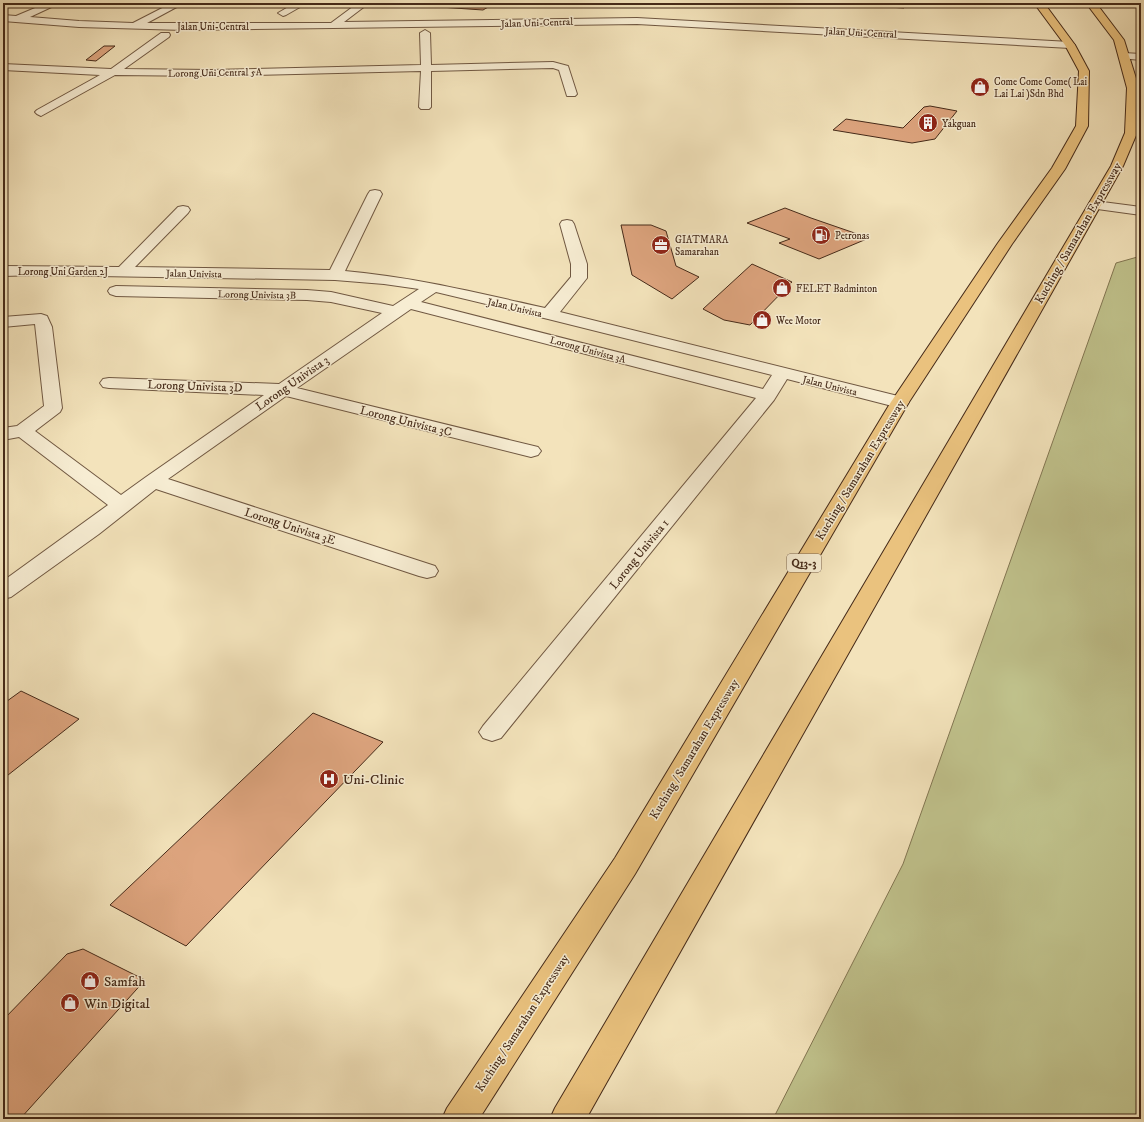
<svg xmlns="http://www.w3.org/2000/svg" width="1144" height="1122" font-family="'IM FELL DW Pica',serif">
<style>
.green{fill:#c0c28c;stroke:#827652}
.building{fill:#dea57f;stroke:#452a19}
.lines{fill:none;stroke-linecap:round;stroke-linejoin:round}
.street-casing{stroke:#705842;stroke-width:2}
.highway-casing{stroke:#452a19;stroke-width:2}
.street{fill:#f7edd3;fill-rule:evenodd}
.highway{fill:#eac27e;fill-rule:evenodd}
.labels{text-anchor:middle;stroke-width:3;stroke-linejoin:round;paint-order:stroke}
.far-street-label{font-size:10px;fill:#452a19;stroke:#f7edd3}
.far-poi-label{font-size:10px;fill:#452a19;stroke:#f7edd3;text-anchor:start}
.shield{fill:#f7edd3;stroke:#7a6451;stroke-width:1}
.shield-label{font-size:11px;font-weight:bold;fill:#452a19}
.street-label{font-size:12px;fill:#452a19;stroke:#f7edd3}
.near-poi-label{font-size:14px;fill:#452a19;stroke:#f7edd3;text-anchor:start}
</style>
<rect width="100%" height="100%" fill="#f3e3bb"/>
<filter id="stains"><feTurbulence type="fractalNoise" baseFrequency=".005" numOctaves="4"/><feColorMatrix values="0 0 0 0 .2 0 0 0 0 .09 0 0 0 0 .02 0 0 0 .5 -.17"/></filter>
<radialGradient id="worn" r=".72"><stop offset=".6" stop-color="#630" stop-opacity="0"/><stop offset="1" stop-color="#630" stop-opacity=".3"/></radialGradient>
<path class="green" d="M1141,256V1119H773L903,864L1116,263Z"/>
<g class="building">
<path d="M414,3H495L483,10L411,5Z"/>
<path d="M821,3H905L904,8Z"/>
<path d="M104,46H115L96,61L86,60Z"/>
<path d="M930,106L957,111L935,139L912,143L833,130L846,119L903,128L924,107Z"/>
<path d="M785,208L811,218L869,238L819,259L779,243L790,239L747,223Z"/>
<path d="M621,225H651L666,231L676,266L699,277L672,299L632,275Z"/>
<path d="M752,264L792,282L750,325L724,320L703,309Z"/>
<path d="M21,691L79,719L3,779V704Z"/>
<path d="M313,713L383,742L186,946L110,905Z"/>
<path d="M83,949L145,980L20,1119H3V1020L67,954Z"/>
</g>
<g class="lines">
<g class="street-casing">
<g id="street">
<path d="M47,3H60L30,17L79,21L133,23L172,3H184L147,23H331L358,3H369L344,22L637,18L1070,42L1075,45L1070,48L637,24L184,30L79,27L3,21V15L16,16Z"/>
<path d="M295,3H307L286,15L283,16L278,13Z"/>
<path d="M425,30L430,33L431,65L553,62L568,66L577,94L575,96H567L559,70L553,68L431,71V107L429,109H421L419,107L421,71L211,76L115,75L41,116L37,114L35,112L37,110L100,75L3,70V64L111,69L161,33H169L170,35L169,37L124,69L211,70L421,65L420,33Z"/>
<path d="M1124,53L1141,54V60L1120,58L1119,56Z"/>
<path d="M375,190L380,191L382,194L345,271C413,277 478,293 545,308L571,277V264L560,224L562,221L567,220L572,221L574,224L587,264V278L560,312L906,398L909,402L906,406L900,408L787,379L774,400L501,738L492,741L483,738L479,732L483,726L756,398L411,309L297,388L538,447L541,451L538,455L531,457L286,396L168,479L435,566L438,571L435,576L427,578L419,576L156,489L99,534L11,597L3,599V581L108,505L19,437L3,440V428L17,426L44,406L35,324L3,327V317L41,314L47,316L52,327L62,408L60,412L35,431L121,495L146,477L264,395L109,388L103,387L100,383L103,379L109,378L279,384L382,313L331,302L307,300L116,296L110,294L108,291L110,288L116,286L307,290L331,292L393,306L419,289L384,284L335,280L41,275L3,276V266L119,267L178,207L183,206L188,207L190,210L188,213L135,267L330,270L368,194L370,191ZM436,292L548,319L772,375L763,389L421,302Z"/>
<path d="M1095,201L1141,207V215L1090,208L1088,205L1090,202Z"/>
</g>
</g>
<g class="highway-casing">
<g id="highway">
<path d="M1034,3H1044L1075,45L1089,71L1088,126L1065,169L1012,244L909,402L635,874L479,1119H442L447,1108L615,858L891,402L998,243L1052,168L1076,126L1079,71L1065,45Z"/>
<path d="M1086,3H1096L1124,40L1139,88L1137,133L1123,166L586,1119H550L555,1108L1111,166L1125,133L1127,88L1114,40Z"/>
</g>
</g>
<use href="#street" class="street"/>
<use href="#highway" class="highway"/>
</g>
<defs>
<g id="shop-disc" transform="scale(1)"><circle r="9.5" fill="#8f2418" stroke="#f7edd3"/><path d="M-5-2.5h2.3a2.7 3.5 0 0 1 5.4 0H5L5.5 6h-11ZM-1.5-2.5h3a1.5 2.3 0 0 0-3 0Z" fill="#fff"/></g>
<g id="building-disc" transform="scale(1)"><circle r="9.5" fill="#8f2418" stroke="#f7edd3"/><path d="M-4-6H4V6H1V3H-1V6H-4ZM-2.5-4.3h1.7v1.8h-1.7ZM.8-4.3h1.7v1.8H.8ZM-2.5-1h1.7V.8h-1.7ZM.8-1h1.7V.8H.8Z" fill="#fff"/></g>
<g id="fuel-disc" transform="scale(1)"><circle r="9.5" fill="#8f2418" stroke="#f7edd3"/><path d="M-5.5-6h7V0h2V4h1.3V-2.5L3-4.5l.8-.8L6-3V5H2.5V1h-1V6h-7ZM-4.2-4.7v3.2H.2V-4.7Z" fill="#fff"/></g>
<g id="office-disc" transform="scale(1)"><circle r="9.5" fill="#8f2418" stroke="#f7edd3"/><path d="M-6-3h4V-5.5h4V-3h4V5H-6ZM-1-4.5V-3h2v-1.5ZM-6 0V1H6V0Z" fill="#fff"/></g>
<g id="hospital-disc" transform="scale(1)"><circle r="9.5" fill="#8f2418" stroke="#f7edd3"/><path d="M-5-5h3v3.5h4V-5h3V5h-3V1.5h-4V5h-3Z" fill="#fff"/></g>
</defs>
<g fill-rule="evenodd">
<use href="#shop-disc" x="980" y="87"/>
<use href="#building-disc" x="928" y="123"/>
<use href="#fuel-disc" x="821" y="235"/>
<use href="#office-disc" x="661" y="245"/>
<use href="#shop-disc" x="782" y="288"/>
<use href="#shop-disc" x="762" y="320"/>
<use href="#hospital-disc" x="329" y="779"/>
<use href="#shop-disc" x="90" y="981"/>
<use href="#shop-disc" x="70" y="1003"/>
</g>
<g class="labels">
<g class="far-street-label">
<text transform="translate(537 22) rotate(-2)" y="4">Jalan Uni-Central</text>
<text x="213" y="30">Jalan Uni-Central</text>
<text transform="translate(861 32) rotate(3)" y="4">Jalan Uni-Central</text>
<text transform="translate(215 72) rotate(-1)" y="4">Lorong Uni Central 5A</text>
<text x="63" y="275">Lorong Uni Garden 2J</text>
<text transform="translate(194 273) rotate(1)" y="4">Jalan Univista</text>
<text transform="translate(257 294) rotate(1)" y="4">Lorong Univista 3B</text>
<text transform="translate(515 307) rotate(13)" y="4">Jalan Univista</text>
<text transform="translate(588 349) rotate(15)" y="4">Lorong Univista 3A</text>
<text transform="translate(830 385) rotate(14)" y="4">Jalan Univista</text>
</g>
<g class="far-poi-label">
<text x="994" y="85">Come Come Come( Lai<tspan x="994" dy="12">Lai Lai )Sdn Bhd</tspan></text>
<text x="942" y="127">Yakguan</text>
<text x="835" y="239">Petronas</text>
<text x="675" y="243">GIATMARA<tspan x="675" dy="12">Samarahan</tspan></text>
<text x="796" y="292">FELET Badminton</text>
<text x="776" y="324">Wee Motor</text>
</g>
<rect class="shield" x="787" y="554" width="34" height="18" rx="3"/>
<g class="shield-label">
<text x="804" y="567">Q13-3</text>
</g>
<g class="street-label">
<text transform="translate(1078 233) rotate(-60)" y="4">Kuching / Samarahan Expressway</text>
<text transform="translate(292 383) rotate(-35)" y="4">Lorong Univista 3</text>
<text transform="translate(195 386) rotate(2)" y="4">Lorong Univista 3D</text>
<text transform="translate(406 421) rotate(14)" y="4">Lorong Univista 3C</text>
<text transform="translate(860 470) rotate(-59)" y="4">Kuching / Samarahan Expressway</text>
<text transform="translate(290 526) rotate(18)" y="4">Lorong Univista 3E</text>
<text transform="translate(639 554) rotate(-51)" y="4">Lorong Univista 1</text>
<text transform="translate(694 749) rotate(-59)" y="4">Kuching / Samarahan Expressway</text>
<text transform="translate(522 1023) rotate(-57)" y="4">Kuching / Samarahan Expressway</text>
</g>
<g class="near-poi-label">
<text x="343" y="784">Uni-Clinic</text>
<text x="104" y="986">Samfah</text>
<text x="84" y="1008">Win Digital</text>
</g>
</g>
<rect width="1144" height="1122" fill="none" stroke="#f3e3bb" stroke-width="16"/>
<rect x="4" y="4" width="1136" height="1114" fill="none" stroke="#452a19" stroke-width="2"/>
<rect x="8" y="8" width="1128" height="1106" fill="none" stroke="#452a19"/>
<rect width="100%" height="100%" filter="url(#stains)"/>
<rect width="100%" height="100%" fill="url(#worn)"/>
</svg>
